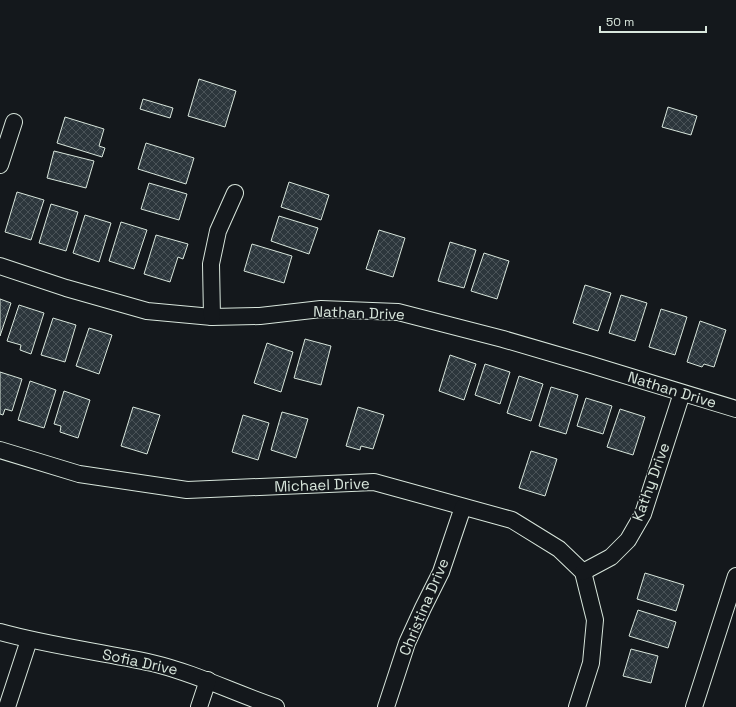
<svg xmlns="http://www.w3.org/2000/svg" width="736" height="707" font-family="'Space Grotesk',sans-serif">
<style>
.building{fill:url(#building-cross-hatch);stroke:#d8e6dc}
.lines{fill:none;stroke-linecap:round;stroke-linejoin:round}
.minor-casing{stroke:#d8e6dc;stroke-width:18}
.minor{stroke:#14181c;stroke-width:16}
.labels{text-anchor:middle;stroke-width:3;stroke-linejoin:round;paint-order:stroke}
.street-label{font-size:15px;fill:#d8e6dc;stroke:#14181c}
</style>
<defs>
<pattern id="building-cross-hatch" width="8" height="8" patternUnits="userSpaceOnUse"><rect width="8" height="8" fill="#2c363c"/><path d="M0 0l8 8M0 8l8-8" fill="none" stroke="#4a5358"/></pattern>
</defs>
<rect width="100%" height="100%" fill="#14181c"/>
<g class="building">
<path d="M199,79L236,91L225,127L188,116Z"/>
<path d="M143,99L173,108L170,118L140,109Z"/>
<path d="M668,107L697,116L691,135L662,127Z"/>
<path d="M65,117L104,129L99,146L105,148L102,157L57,143Z"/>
<path d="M146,143L194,158L186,184L138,169Z"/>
<path d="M54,151L94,161L86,188L47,178Z"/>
<path d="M289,182L329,195L321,220L281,207Z"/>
<path d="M149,183L187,194L179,220L141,209Z"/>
<path d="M17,192L44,200L31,240L5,232Z"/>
<path d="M51,204L78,212L66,251L39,243Z"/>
<path d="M85,215L111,223L99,262L73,253Z"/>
<path d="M279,216L318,228L309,254L271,241Z"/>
<path d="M121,222L147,230L134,269L109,261Z"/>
<path d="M379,230L405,238L393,277L366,269Z"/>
<path d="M156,235L188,244L183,259L178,257L170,282L144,274Z"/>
<path d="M450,242L476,250L464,288L438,281Z"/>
<path d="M252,244L292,256L284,283L244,271Z"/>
<path d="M484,253L509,261L497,299L471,291Z"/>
<path d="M585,285L611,293L598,331L573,323Z"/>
<path d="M621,295L647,303L635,341L609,333Z"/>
<path d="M0,299L11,303L0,336Z"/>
<path d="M19,305L44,313L31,354L20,350L21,345L7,341Z"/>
<path d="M661,309L687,317L675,355L649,347Z"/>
<path d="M53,318L76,325L65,362L41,355Z"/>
<path d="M700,321L726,330L714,367L704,364L702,367L687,362Z"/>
<path d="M89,328L112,335L99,374L76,366Z"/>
<path d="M305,339L331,346L321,385L294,378Z"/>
<path d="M267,343L293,352L281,392L254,383Z"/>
<path d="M450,355L476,364L464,400L439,391Z"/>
<path d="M485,364L510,372L500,404L475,395Z"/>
<path d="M0,372L22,379L12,411L5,409L3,415L0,414Z"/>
<path d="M519,376L543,384L531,421L507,413Z"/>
<path d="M30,381L56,390L44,428L18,420Z"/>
<path d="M551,387L578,395L566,434L539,426Z"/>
<path d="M64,391L90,400L78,438L60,432L61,426L54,424Z"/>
<path d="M586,398L612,406L603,434L577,426Z"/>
<path d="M133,407L160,415L147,454L121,446Z"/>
<path d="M358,407L384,415L373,449L361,446L360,450L346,446Z"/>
<path d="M620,409L645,417L633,455L607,447Z"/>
<path d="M282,412L308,419L296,458L271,450Z"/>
<path d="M243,415L269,423L258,460L232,452Z"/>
<path d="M531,451L557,459L545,496L519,488Z"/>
<path d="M645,573L684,585L676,611L637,599Z"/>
<path d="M638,610L676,622L668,648L629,636Z"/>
<path d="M631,649L658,656L651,683L623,676Z"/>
</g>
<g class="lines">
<g class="minor-casing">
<g id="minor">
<path d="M0,165L14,122"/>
<path d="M0,266L66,288L147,311L212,317L260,316L321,309L398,312L503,339L585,363L736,409"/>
<path d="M212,317L211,264L218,231L235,193"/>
<path d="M0,450L79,474L187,490L374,482L512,520L559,549L583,572L595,620L591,663L577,707"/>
<path d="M583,572L611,557L628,540L643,514L682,393"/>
<path d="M0,632C50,646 102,652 152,663C195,673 234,693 276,707"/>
<path d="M7,707L29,640"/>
<path d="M199,707L208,680"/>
<path d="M386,707L407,643L423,608L441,572L463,507"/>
<path d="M694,707L736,576"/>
</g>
</g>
<use href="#minor" class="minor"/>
</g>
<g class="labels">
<g class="street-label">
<text transform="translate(359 313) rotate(2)" y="5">Nathan Drive</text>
<text transform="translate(672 390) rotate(17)" y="5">Nathan Drive</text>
<text transform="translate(651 482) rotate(-70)" y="5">Kathy Drive</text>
<text transform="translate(322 485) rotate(-2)" y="5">Michael Drive</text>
<text transform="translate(424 607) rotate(-67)" y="5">Christina Drive</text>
<text transform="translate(140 662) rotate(12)" y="5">Sofia Drive</text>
</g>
</g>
<path d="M600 26v6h106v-6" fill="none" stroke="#d8e6dc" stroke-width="2"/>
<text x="606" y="26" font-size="12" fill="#d8e6dc" stroke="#14181c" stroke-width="3" paint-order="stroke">50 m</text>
</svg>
